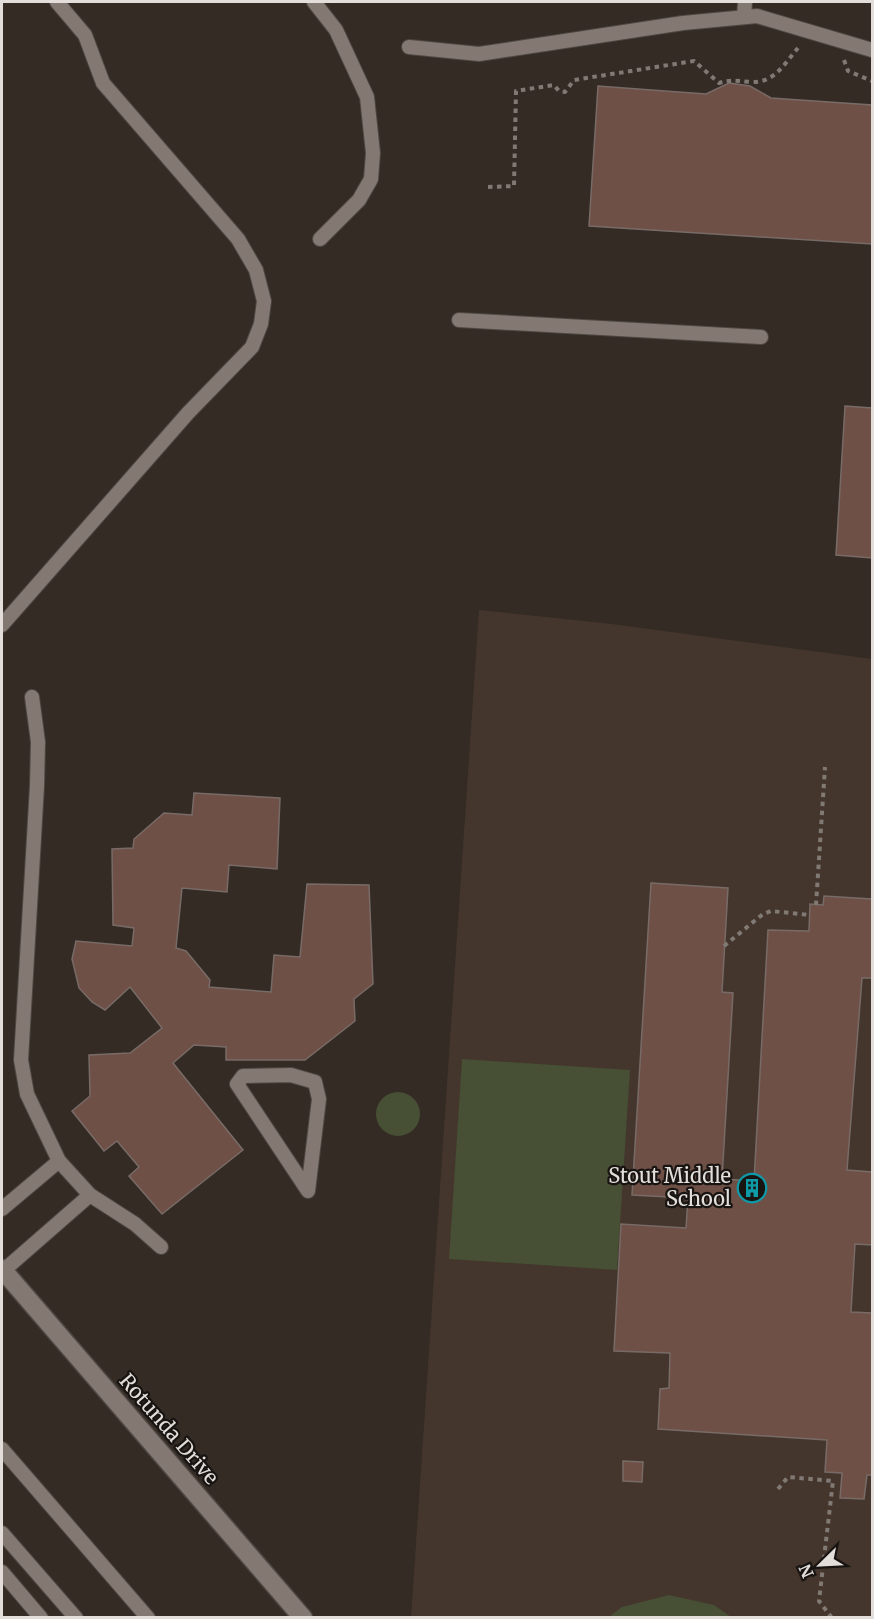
<svg xmlns="http://www.w3.org/2000/svg" width="874" height="1619" font-family="Merriweather,serif">
<style>
.built{fill:#44362c}
.green{fill:#474f34}
.building{fill:#6f5046;stroke:#786b67;stroke-width:1.5}
.lines{fill:none;stroke-linecap:round;stroke-linejoin:round}
.service-casing{stroke:#4f4843;stroke-width:16}
.secondary-casing{stroke:#4f4843;stroke-width:21}
.path{stroke:#817974;stroke-width:4;stroke-dasharray:4.5 4.5;stroke-linecap:butt}
.service{stroke:#847972;stroke-width:14}
.secondary{stroke:#847972;stroke-width:18}
.labels{text-anchor:middle;stroke-width:4.5;stroke-linejoin:round;paint-order:stroke}
.poi-label{font-size:20px;fill:#e4deda;stroke:#181412;text-anchor:end}
.street-label{font-size:20px;fill:#e4deda;stroke:#181412}
</style>
<rect width="100%" height="100%" fill="#342b25"/>
<path class="built" d="M479,610L612,624L872,659V1617L411,1618Z"/>
<g class="green">
<path d="M462,1059L630,1070L617,1270L449,1259Z"/>
<circle cx="398" cy="1114" r="22"/>
<path d="M669,1595L714,1605L731,1617H609L622,1607Z"/>
</g>
<g class="building">
<path d="M729,83L750,86L771,98L872,105V244L589,226L598,86L706,94Z"/>
<path d="M845,406L872,408V558L836,555Z"/>
<path d="M194,793L280,798L277,869L229,865L227,892L182,888L176,948L186,951L210,980L209,987L271,992L274,955L300,957L307,884L369,885L373,984L354,999L355,1021L305,1060H226V1047L194,1045L173,1063L243,1150L162,1214L129,1176L139,1167L117,1141L104,1151L72,1111L90,1096L89,1055L130,1053L162,1028L130,987L105,1010L92,1002L79,988L72,959L76,941L132,946L134,928L113,925L112,849L133,848L134,839L164,813L192,815Z"/>
<path d="M651,883L728,888L722,992L733,993L722,1179L754,1181L768,930L809,931L810,904L823,905L824,896L872,899V978H862L847,1170L872,1172V1245L855,1244L851,1312L872,1313V1475H867L864,1499L840,1498L842,1473L825,1472L827,1440L658,1429L660,1389L669,1388L670,1353L614,1351L621,1224L686,1228L688,1198L632,1195Z"/>
<path d="M623,1461L643,1462L642,1482L623,1481Z"/>
</g>
<g class="lines">
<g class="service-casing">
<g id="service">
<path d="M314,2L336,30L367,97L373,153L371,179L359,200L320,239"/>
<path d="M744,17L745,2"/>
<path d="M409,47L479,54L683,23L757,16L872,50"/>
<path d="M459,320L761,337"/>
<path d="M2,625L188,413L252,347L261,324L264,301L256,270L238,239L103,83L85,35L57,2"/>
<path d="M32,697L38,742L37,786L21,1060L27,1094L59,1161L90,1195L135,1224L161,1247"/>
<path d="M291,1075L315,1082L319,1099L308,1191L237,1084L243,1076Z"/>
<path d="M2,1209L59,1161"/>
<path d="M3,1271L90,1195"/>
<path d="M2,1449L148,1618"/>
<path d="M2,1533L76,1618"/>
<path d="M2,1572L41,1618"/>
</g>
</g>
<g class="secondary-casing">
<path id="secondary" d="M2,1269L303,1618"/>
</g>
<g class="path">
<path d="M844,60L848,71L872,81"/>
<path d="M488,187L514,186L516,91L554,85L559,91L565,92L574,80L694,61L719,83C731,79 738,81 751,82C775,83 784,64 798,48"/>
<path d="M816,905L825,767"/>
<path d="M724,946L763,914L771,911L810,915"/>
<path d="M778,1489L788,1477L833,1481L819,1601L832,1618"/>
</g>
<use href="#service" class="service"/>
<use href="#secondary" class="secondary"/>
</g>
<defs>
<g id="building-ring" transform="scale(1.5)"><circle r="9.5" fill="#181412" stroke="#0f9aa8" stroke-width="1.5"/><path d="M-4-6H4V6H1V3H-1V6H-4ZM-2.5-4.3h1.7v1.8h-1.7ZM.8-4.3h1.7v1.8H.8ZM-2.5-1h1.7V.8h-1.7ZM.8-1h1.7V.8H.8Z" fill="#0f9aa8"/></g>
</defs>
<g fill-rule="evenodd">
<use href="#building-ring" x="752" y="1188"/>
</g>
<g class="labels">
<g class="poi-label">
<text x="731" y="1183">Stout Middle<tspan x="731" dy="23">School</tspan></text>
</g>
<g class="street-label">
<text transform="translate(169 1429) rotate(49)" y="7">Rotunda Drive</text>
</g>
</g>
<rect width="874" height="1619" fill="none" stroke="#e4deda" stroke-width="6"/>
<g transform="translate(820 1565) rotate(246)" stroke="#181412" stroke-width="4.5" paint-order="stroke">
<path d="M0-4.5L10 22L0 15L-10 22Z" fill="#e4deda"/>
<text y="-9" font-size="16" font-weight="bold" text-anchor="middle" fill="#e4deda">N</text>
</g>
</svg>
